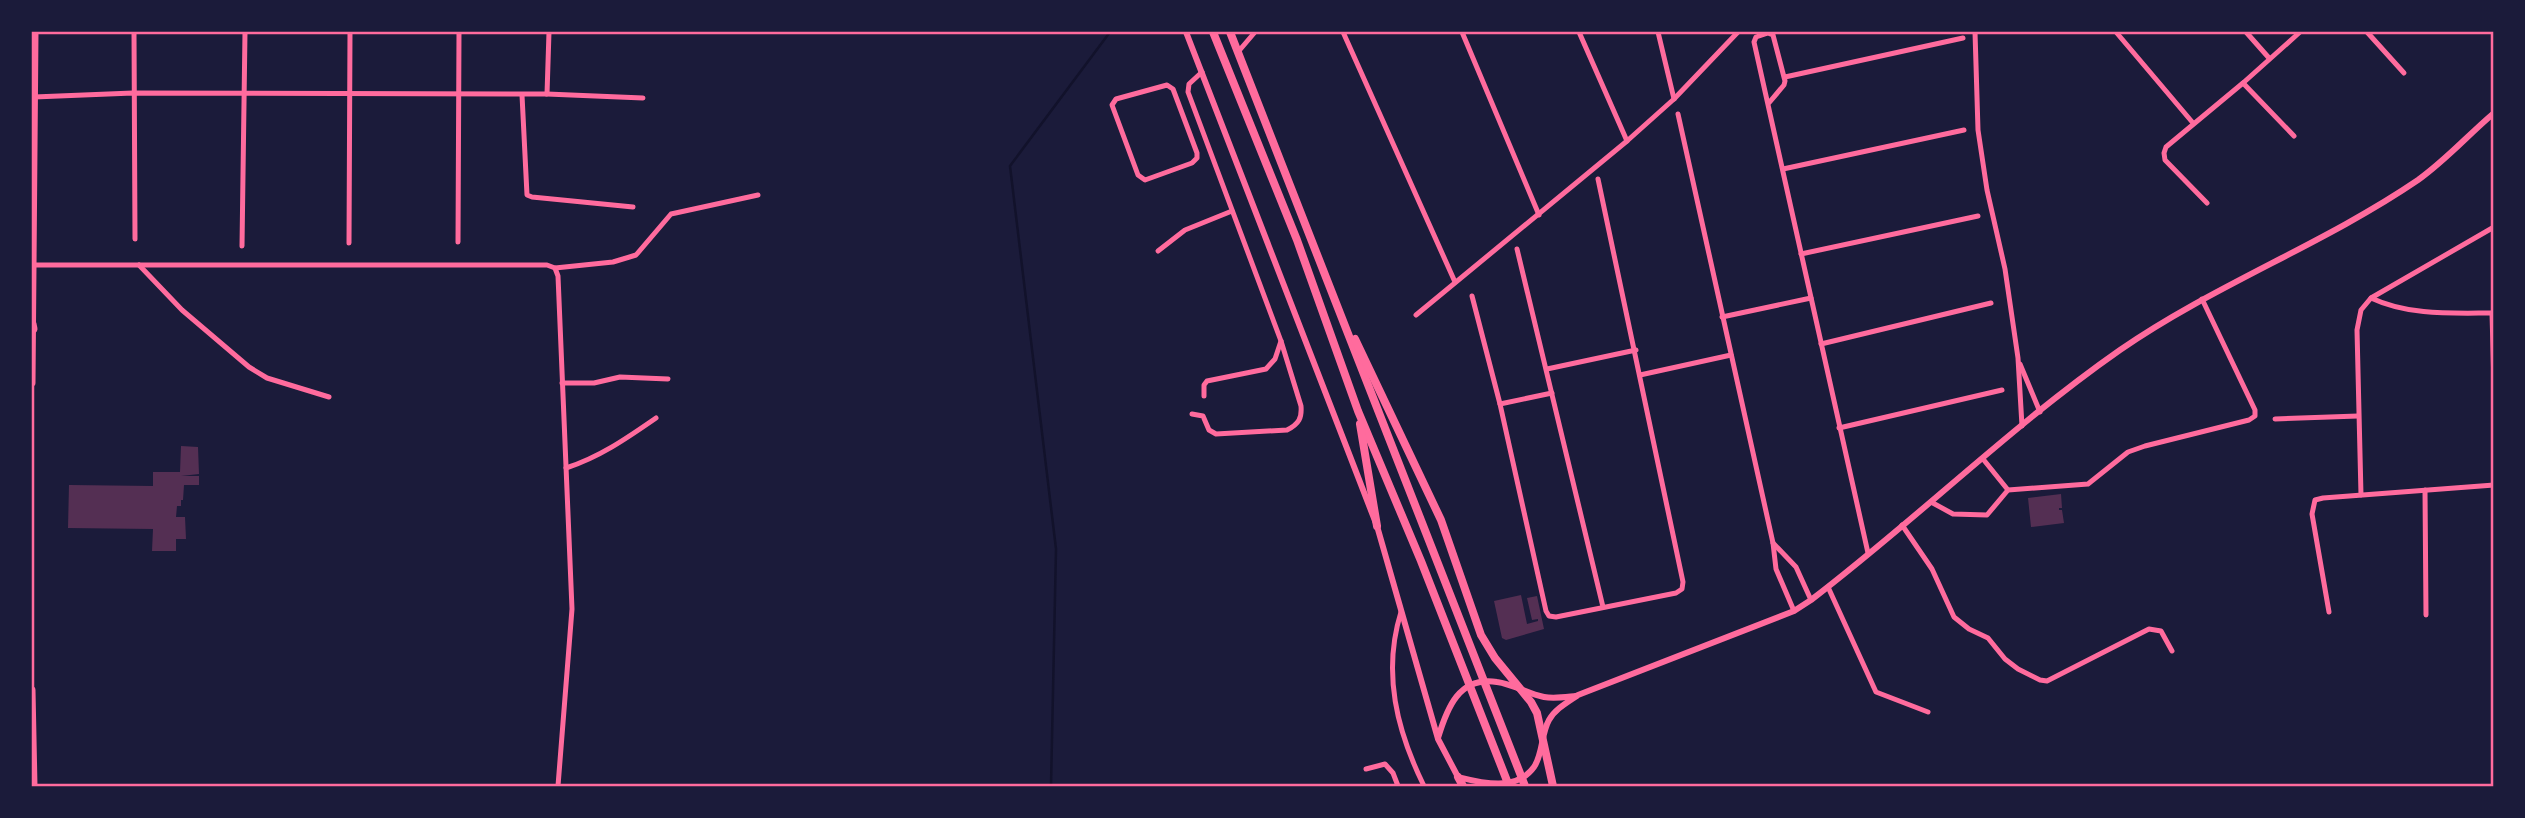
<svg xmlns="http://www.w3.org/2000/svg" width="2525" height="818" font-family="Mulish,sans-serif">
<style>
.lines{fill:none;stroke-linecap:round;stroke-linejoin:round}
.stream{stroke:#12122b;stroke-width:2.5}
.building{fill:#542f53}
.minor{stroke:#ff6b9d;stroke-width:5}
.tertiary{stroke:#ff6b9d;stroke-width:6}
.secondary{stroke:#ff6b9d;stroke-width:7}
.primary{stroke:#ff6b9d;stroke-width:8}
.trunk{stroke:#ff6b9d;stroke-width:9}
.neatline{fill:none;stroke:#ff6b9d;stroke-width:2.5}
</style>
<rect width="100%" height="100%" fill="#1b1b3a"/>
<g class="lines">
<path class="stream" d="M1051,786L1056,549L1010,166L1110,32"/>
</g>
<g class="building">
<path d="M181,446L198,447L199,474L181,476H199V485H184L183,500H181V506H177L176,517H185L186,539H176V551H152L153,529L68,528L69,485L153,486V472H180Z"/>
<path d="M2061,494L2062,508H2059V510H2062L2064,523L2031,527L2028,498Z"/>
<path d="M1521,595L1527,624L1538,621V619L1532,620L1527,598L1537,596L1544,629L1506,640L1502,638L1494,601Z"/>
</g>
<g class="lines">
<g class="minor">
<path d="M134,32L135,239"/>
<path d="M1343,32L1455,282"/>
<path d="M1462,32L1539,215"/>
<path d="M1579,32L1627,141"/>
<path d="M1658,32L1674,99"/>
<path d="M1975,32L1978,130L1987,190L2005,269L2018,358L2022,426"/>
<path d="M2116,32L2193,123"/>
<path d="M2246,32L2269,58"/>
<path d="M2367,32L2404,73"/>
<path d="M1238,52L1255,32"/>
<path d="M1785,77L1963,38"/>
<path d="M2243,83L2294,136"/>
<path d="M1167,85L1173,89L1197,153V158L1192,163L1145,180L1138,175L1112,105L1116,99Z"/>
<path d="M547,94L549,32"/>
<path d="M522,95L527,195L532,197L633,207"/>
<path d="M34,97L133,93L547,94L643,98"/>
<path d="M1768,104L1784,85L1785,81L1773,35L1768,33L1756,37L1754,42L1868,553"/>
<path d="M1678,114L1773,543L1776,569L1794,611"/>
<path d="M1783,169L1964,130"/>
<path d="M2207,203L2165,160L2164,153L2166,147L2243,83L2300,32"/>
<path d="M458,242L459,32"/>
<path d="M349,243L350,32"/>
<path d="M242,246L245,32"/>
<path d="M1517,249L1603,607"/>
<path d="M1158,251L1185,230L1232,211"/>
<path d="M1801,254L1978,216"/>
<path d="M33,265H547L555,268L613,262L636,255L671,214L758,195"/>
<path d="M139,265L182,310L249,367L267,378L329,397"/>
<path d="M555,268L558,276L572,609L558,786"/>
<path d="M1472,296L1500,404L1546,611L1549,616L1556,617L1676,593L1682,589L1683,582L1598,179"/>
<path d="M2371,298C2409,316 2453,313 2494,313"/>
<path d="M2492,313L2494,386"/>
<path d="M1416,315L1627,141L1674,99L1738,32"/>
<path d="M1722,317L1811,298"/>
<path d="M1821,344L1991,303"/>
<path d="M2020,364L2040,412"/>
<path d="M1547,369L1636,350"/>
<path d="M1640,375L1731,355"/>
<path d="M562,383H594L620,377L668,379"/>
<path d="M1204,396V385L1207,381L1266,369L1275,359L1281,341"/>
<path d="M1500,404L1552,393"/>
<path d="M1192,414L1203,416L1209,430L1216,434L1287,430C1299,424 1302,418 1301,406L1281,341L1188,92L1189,84L1202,72"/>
<path d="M2275,419L2358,416"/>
<path d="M1839,428L2002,390"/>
<path d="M1983,459L2008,490"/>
<path d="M566,468C600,457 627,438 656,418"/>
<path d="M2425,490L2426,615"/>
<path d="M2361,495L2357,330L2361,310L2371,298L2494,227"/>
<path d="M1931,502L1953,514L1987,515L2008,490L2088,484L2128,452L2145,446L2249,420L2255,416V410L2202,299"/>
<path d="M1902,525L1932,569L1954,617L1969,629L1988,638L2005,659L2018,669L2040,680L2047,681L2149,629L2161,631L2172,651"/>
<path d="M1773,543L1796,567L1811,600"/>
<path d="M1828,587L1876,692L1928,712"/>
<path d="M1401,612C1382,673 1397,731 1424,786"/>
<path d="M2329,612L2312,514L2315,500L2323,498L2494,485"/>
<path d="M1366,769L1385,764L1393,773L1398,786"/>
</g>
<g class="tertiary">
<path d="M1186,32L1377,526L1438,739L1458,777C1482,783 1516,792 1534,767C1543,754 1541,734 1549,720C1555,709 1568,702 1578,695L1794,611L1811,600C1916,520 2011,426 2120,350C2214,285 2324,244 2418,180C2446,160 2468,135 2494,113"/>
<path d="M1438,738C1447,708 1459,676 1497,682C1513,684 1528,694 1544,697C1554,699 1566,697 1576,696"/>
</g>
<g class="secondary">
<path d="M32,383L35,32"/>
<path d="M32,690L34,786"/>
</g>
<g class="primary">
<path d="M1213,32L1297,240L1358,411L1421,561L1509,786"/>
<path d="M1230,32L1525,786"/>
<path d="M1355,339L1441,520L1481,635L1495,658L1531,702L1537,713L1553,786"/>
<path d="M1360,424L1377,526"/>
<path d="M1458,777L1463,786"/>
</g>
<path class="trunk" d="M32,324L33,329"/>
</g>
<rect width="2525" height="818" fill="none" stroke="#1b1b3a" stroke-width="66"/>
<rect x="33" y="33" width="2459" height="752" class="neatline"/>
</svg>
